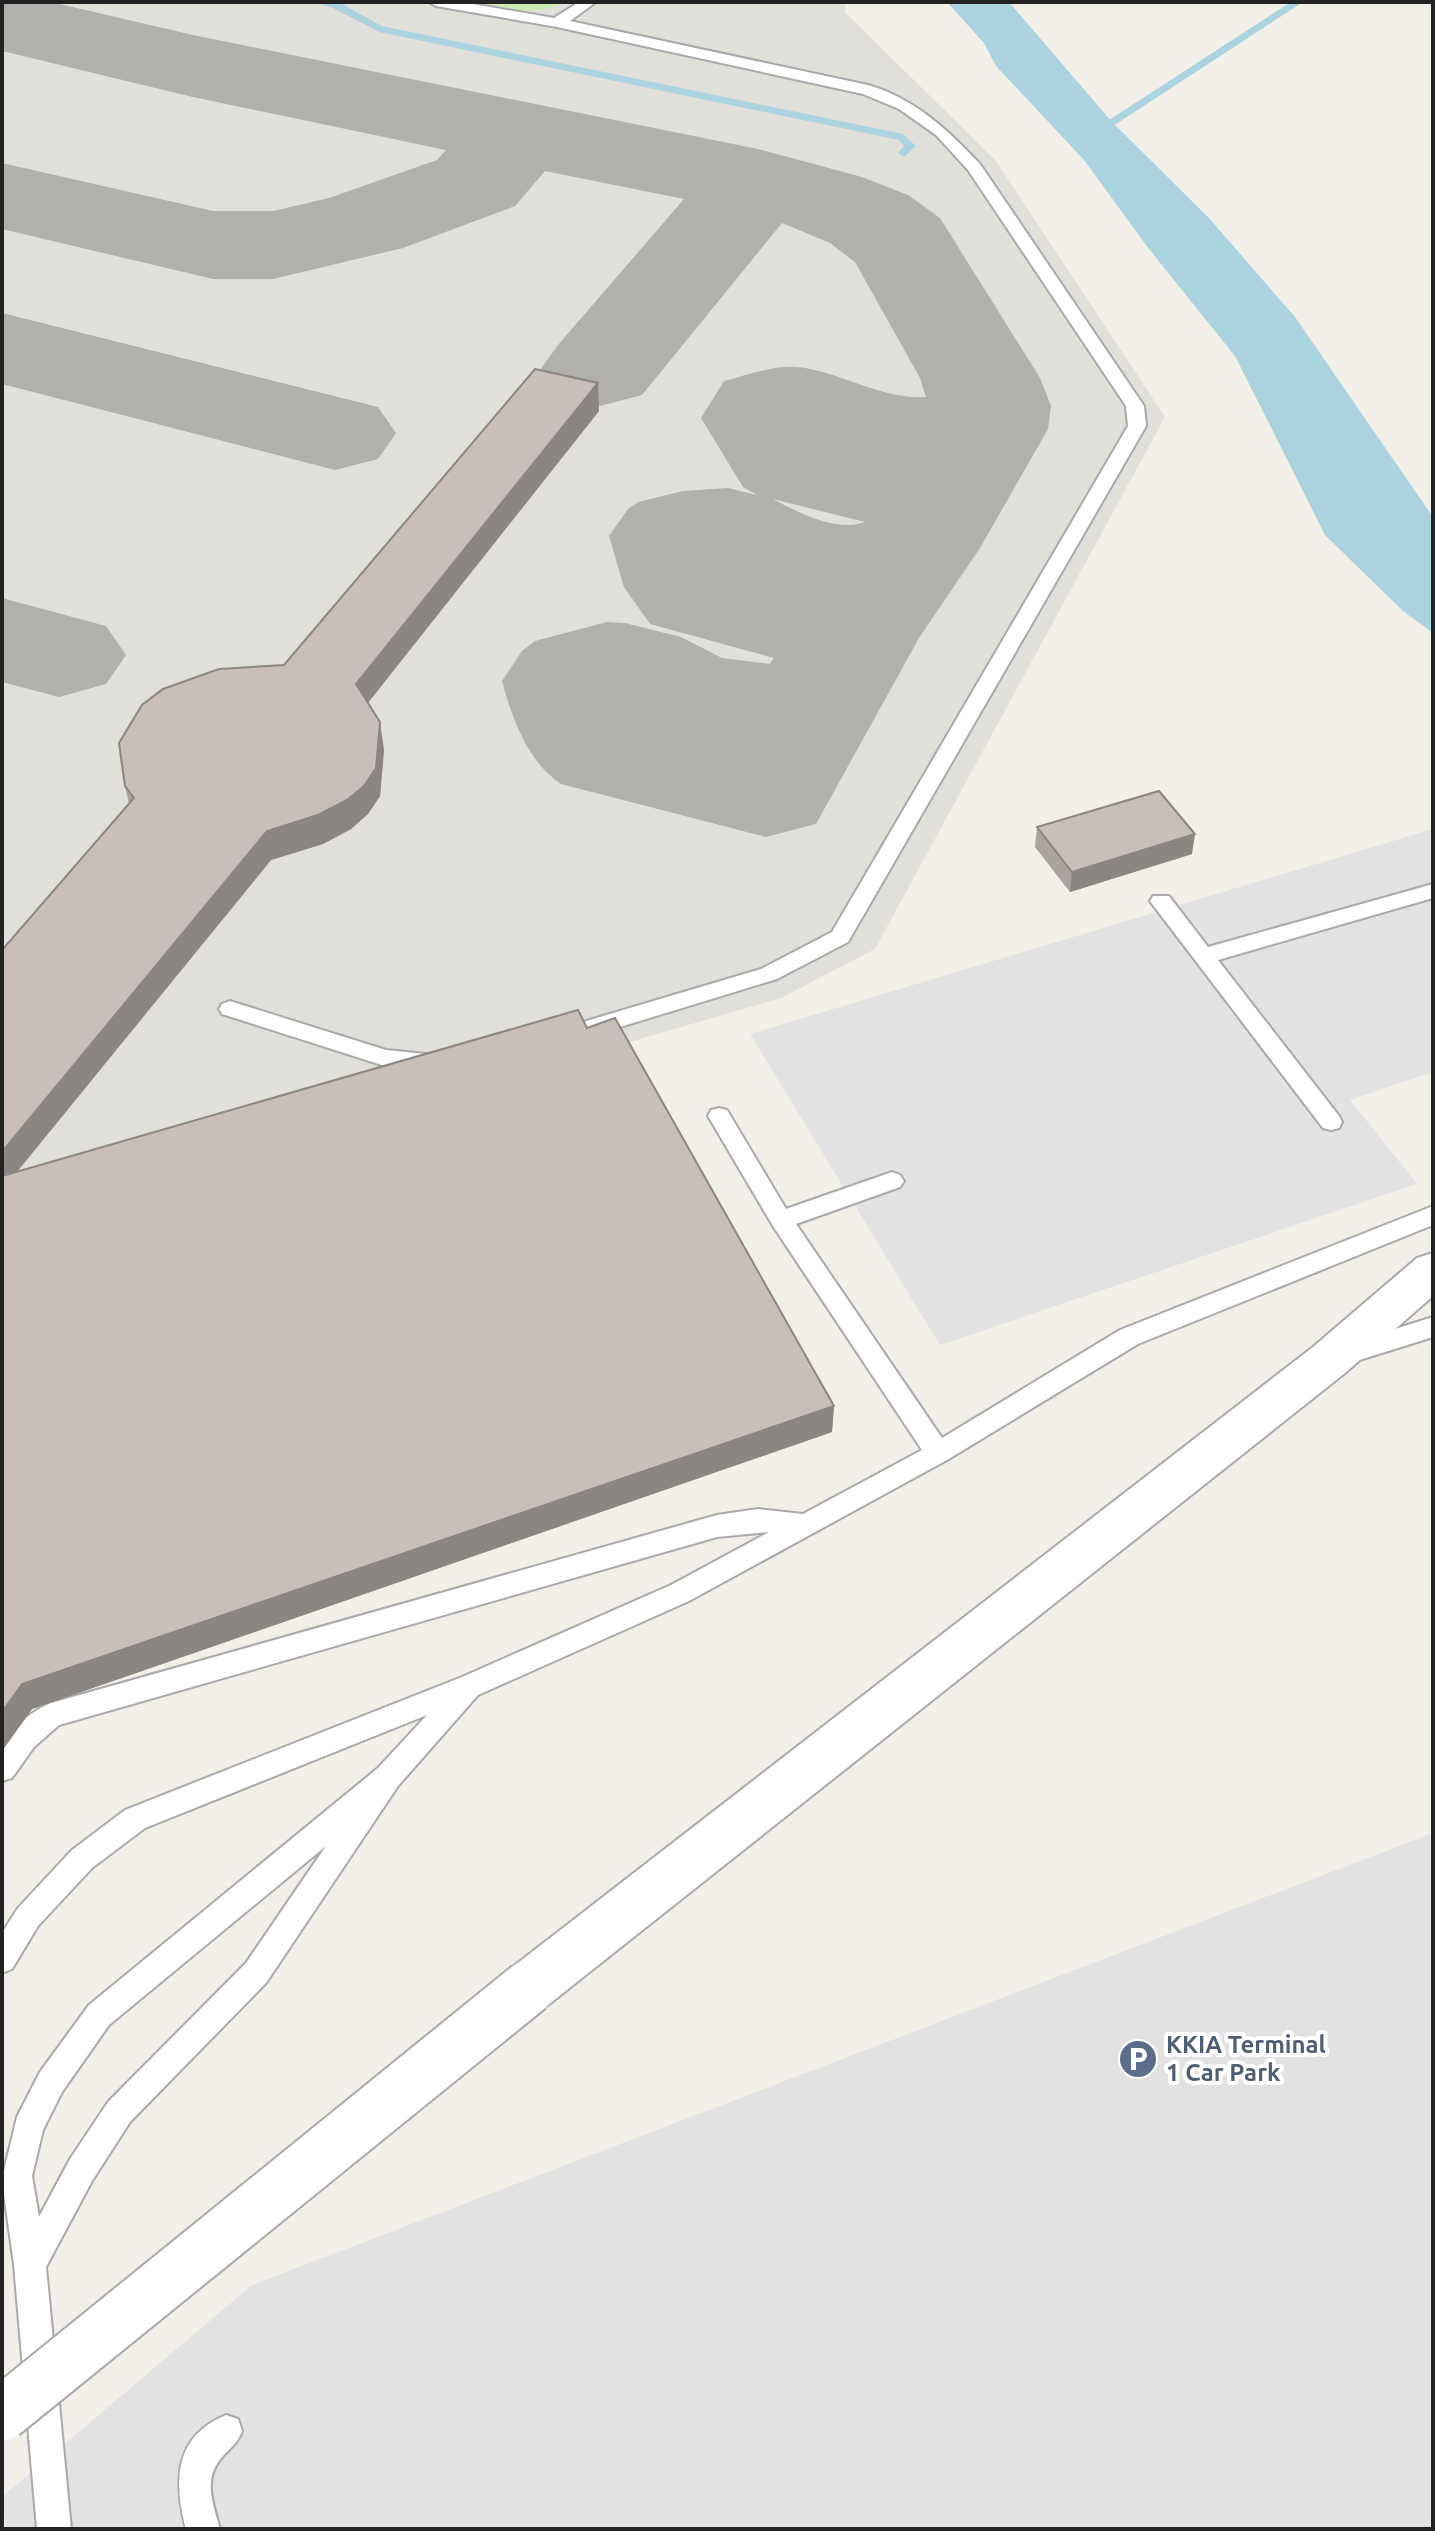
<svg xmlns="http://www.w3.org/2000/svg" width="1435" height="2531" font-family="Ubuntu,sans-serif">
<style>
.airport{fill:#e1dfda}
.grass{fill:#cdebb0}
.parking{fill:#e2e2e2}
.water{fill:#aad3df}
.lines{fill:none;stroke-linecap:round;stroke-linejoin:round}
.stream{fill:#aad3df;fill-rule:evenodd}
.taxiway{fill:#b1b0ac;fill-rule:evenodd}
.lane-casing{stroke:#a9a9a9;stroke-width:4}
.street-casing{stroke:#a9a9a9;stroke-width:4}
.lane{fill:#fff;fill-rule:evenodd}
.street{fill:#fff;fill-rule:evenodd}
.street-bridge-casing{stroke:#a9a9a9;stroke-width:57;stroke-linecap:butt}
.street-bridge{stroke:#fff;stroke-width:53}
.wall{fill:#aba49e}
.shaded-wall{fill:#8b8681}
.building{fill:#c7bfb8;stroke:#8b8681;stroke-width:2}
.labels{text-anchor:middle;stroke-width:8;stroke-linejoin:round;paint-order:stroke}
.near-service-label{font-size:24px;font-weight:bold;fill:#4e5e75;stroke:#fff;text-anchor:start}
</style>
<rect width="100%" height="100%" fill="#f2efe9"/>
<path class="airport" d="M2,2H845V12L996,161L1165,417L875,949L781,998L616,1046L832,1432L32,1709L2,1751Z"/>
<path class="grass" d="M462,2H566C534,18 496,9 462,2Z"/>
<g class="parking">
<path d="M1433,829V1072L1350,1100L1417,1184L940,1345L750,1034Z"/>
<path d="M1433,1833V2529H6L2,2497L252,2285Z"/>
</g>
<path class="water" d="M947,2H1009L1112,122L1209,218L1295,317L1433,517V633L1403,611L1325,535L1235,356L1149,249L1084,160L996,66L984,43Z"/>
<g class="lines">
<g class="stream">
<path d="M314,2L340,3L382,26L903,134L916,146L904,157L898,153L904,146L899,140L379,32L333,8Z"/>
<path d="M1291,2H1303L1116,124L1106,122Z"/>
</g>
<g class="taxiway">
<path d="M2,2H51L193,35L758,149L862,177L908,195L940,218L1040,378L1051,406L1048,429L980,548L919,638L816,824L766,837L561,784C527,761 512,718 502,681L522,651L535,641L607,622L625,623L681,637L722,658L770,664L774,658L650,624L624,587L609,536L628,509L638,502L683,491L728,488L757,495L743,487L701,418L724,381C747,375 774,365 798,367C841,372 883,400 926,397L920,378L855,262L830,243L782,223L642,395L600,406L558,395L540,370L558,345L684,199L545,171L515,206L403,248L273,279H213L2,229V163L213,211H273L329,198L437,160L446,150L193,97L2,51ZM773,499L865,522C836,532 799,513 773,499Z"/>
<path d="M2,313L378,407L396,433L378,459L335,470L2,384Z"/>
<path d="M2,598L106,626L126,655L106,684L59,697L2,682Z"/>
</g>
<g class="lane-casing">
<g id="lane">
<path d="M429,2H461L554,18L579,2H596L570,21L868,85C914,98 948,130 980,164L1144,406L1146,426L848,942L777,979L584,1038L576,1036L573,1030L576,1024L761,969L832,932L1128,426L1126,406L968,170L936,135L899,109L863,94L557,27L436,6Z"/>
<path d="M1433,884V898L1218,960L1339,1116L1342,1122L1339,1128L1331,1130L1323,1128L1150,901L1153,896H1169L1208,947Z"/>
<path d="M230,1001L386,1050L436,1055L444,1057L447,1063L444,1069L436,1071L385,1066L222,1014L219,1009L222,1004Z"/>
<path d="M719,1108L727,1110L786,1209L892,1172L900,1175L904,1181L900,1187L796,1224L942,1438L1120,1330L1433,1206V1225L1138,1344L947,1460L689,1601L478,1695L398,1786L266,1983L130,2122L92,2181L46,2267L71,2529H37L14,2265L2,2179L17,2117L40,2072L89,2005L378,1768L427,1715L145,1828L92,1868L38,1926L12,1969L2,1973V1933L18,1908L72,1850L125,1810L462,1677L671,1585L769,1532L717,1537L59,1725L34,1747L12,1778L2,1781C2,1771 0,1757 2,1747C7,1730 35,1709 51,1703L717,1515L758,1509L803,1514L922,1450L773,1226L708,1116L711,1110ZM326,1846L246,1963L108,2102L70,2159L39,2217L32,2176L43,2130L62,2092L109,2025Z"/>
<path d="M1433,1317V1337L1350,1363L1341,1360L1338,1353L1341,1346Z"/>
<path d="M226,2415L238,2419L242,2431C238,2443 231,2447 223,2456C202,2478 213,2503 220,2529H186C174,2482 173,2437 226,2415Z"/>
</g>
</g>
<g class="street-casing">
<path id="street" d="M1433,1253V1296L1345,1373L548,2005L529,2012L510,2005L502,1987L510,1969L1313,1347L1417,1258Z"/>
</g>
<use href="#lane" class="lane"/>
<use href="#street" class="street"/>
<g class="street-bridge-casing">
<path id="street-bridge" d="M2,2414L529,1987"/>
</g>
<use href="#street-bridge" class="street-bridge"/>
</g>
<g class="wall">
<path d="M599,411L368,702L384,750L380,796L368,814L351,829L323,844L271,860L17,1172L587,1028L834,1406L832,1432L32,1709L2,1751V950L129,804L125,786L284,665Z"/>
<path d="M1037,827L1192,854L1070,892L1035,847Z"/>
</g>
<g class="shaded-wall">
<path d="M598,383L599,411L360,713L356,684Z"/>
<path d="M380,722L384,750L380,796L368,814L351,829L323,844L271,860L2,1190V1152L267,831Z"/>
<path d="M1195,834L1192,854L1070,892L1072,872Z"/>
<path d="M834,1406L832,1432L32,1709L2,1751V1712L22,1684Z"/>
</g>
<g class="building">
<path d="M535,369L598,383L356,684L380,722L376,768L364,786L347,800L318,815L267,831L2,1152V950L134,798L125,786L119,743L142,705L163,689L219,669L284,665Z"/>
<path d="M1159,791L1195,834L1072,872L1037,827Z"/>
<path d="M578,1010L587,1028L615,1018L834,1406L22,1684L2,1712V1176Z"/>
</g>
<defs>
<g id="parking-disc" transform="scale(2)"><circle r="9.5" fill="#5c6f8a" stroke="#fff"/><path d="M-3.5-5.5H1a3.5 3.5 0 0 1 0 7H-1V5.5H-3.5ZM-1-3.4V-.6H.8a1.4 1.4 0 0 0 0-2.8Z" fill="#fff"/></g>
</defs>
<g fill-rule="evenodd">
<use href="#parking-disc" x="1138" y="2059"/>
</g>
<g class="labels">
<g class="near-service-label">
<text x="1166" y="2053">KKIA Terminal<tspan x="1166" dy="28">1 Car Park</tspan></text>
</g>
</g>
<rect width="1435" height="2531" fill="none" stroke="#222222" stroke-width="8"/>
</svg>
